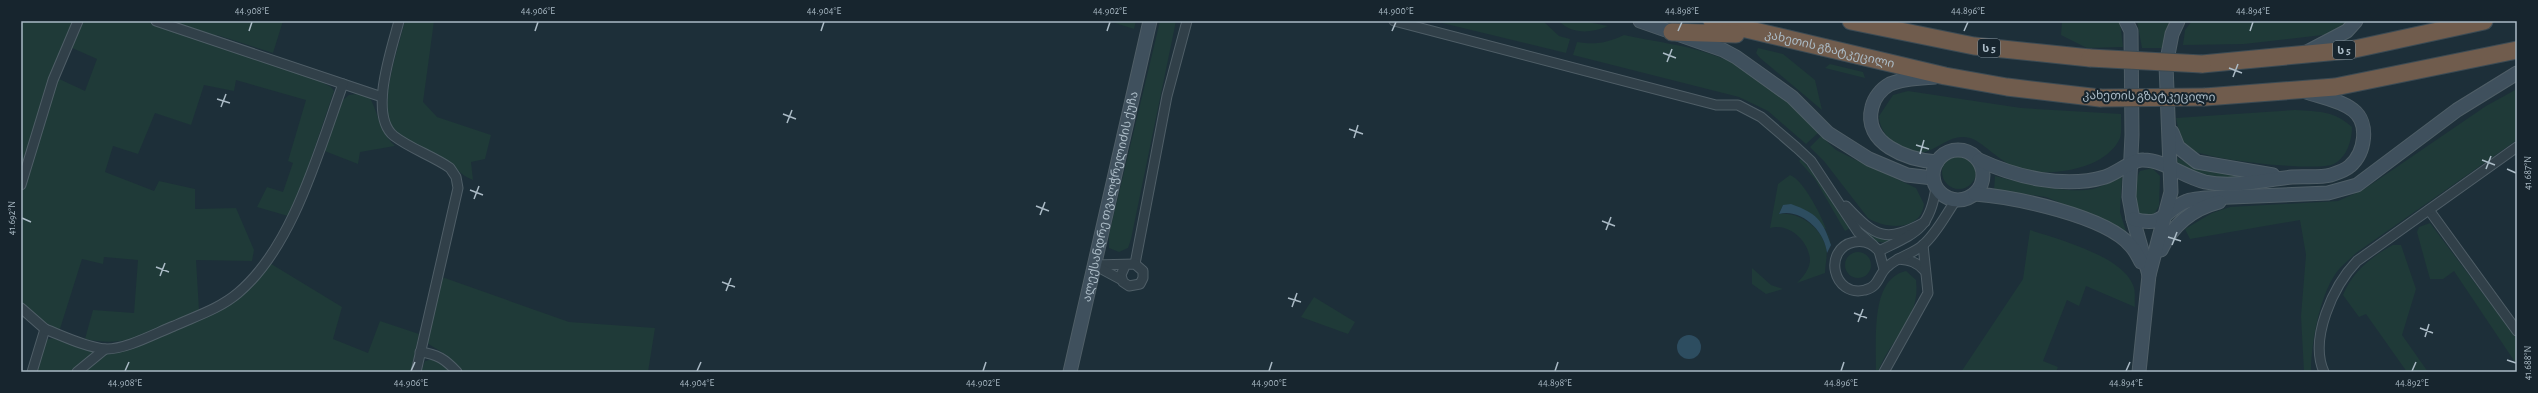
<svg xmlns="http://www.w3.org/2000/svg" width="2538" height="393" font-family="'Alegreya Sans','Noto Sans Georgian',sans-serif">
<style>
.green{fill:#1f3a38}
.water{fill:#2d4d60}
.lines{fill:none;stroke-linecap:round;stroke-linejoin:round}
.street-casing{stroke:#4f5e67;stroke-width:11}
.secondary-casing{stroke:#4f5e67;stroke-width:15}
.highway-casing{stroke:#3c4b54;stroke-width:19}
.street{stroke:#314049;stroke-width:9}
.secondary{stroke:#3f505d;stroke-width:13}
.highway{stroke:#705c4d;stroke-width:17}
.highway-bridge-casing{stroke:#3c4b54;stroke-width:19;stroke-linecap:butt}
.highway-bridge{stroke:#705c4d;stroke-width:17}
.ticks{fill:none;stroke:#abbbc6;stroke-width:1.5}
.labels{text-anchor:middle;stroke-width:4;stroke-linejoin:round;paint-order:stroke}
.shield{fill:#17252e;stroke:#7f8e98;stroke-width:1}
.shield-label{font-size:11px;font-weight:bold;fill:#abbbc6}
.street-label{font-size:12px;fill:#abbbc6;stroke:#17252e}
.neatline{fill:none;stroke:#abbbc6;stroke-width:1.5}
.ticks-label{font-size:10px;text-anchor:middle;fill:#abbbc6}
</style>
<rect width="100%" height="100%" fill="#1d2f39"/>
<g class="green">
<path d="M21,21H76L21,175Z"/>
<path d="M83,21H147L316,79L331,87L334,91L300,191L288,216L257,207L267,187L283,192L293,163L288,161L306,100L236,80L234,91L204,85L191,125L155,113L138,154L113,146L105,172L154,191L159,181L195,189V209L236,208L254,250L252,261L196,260L199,310C158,329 131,349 85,339L93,310L134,313L138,260L104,257L103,264L82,259L59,332L21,305V196L57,78L85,91L97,59L70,47Z"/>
<path d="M164,21H283L273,53L217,35L216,38Z"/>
<path d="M405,21H434L423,102L437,117L491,135L485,159L471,162L473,180C459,175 453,163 439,156C424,147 401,140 391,125C378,107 400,42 405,21Z"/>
<path d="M1109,21H1136L1134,29Z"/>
<path d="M1160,21H1176L1131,239L1128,248L1119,252L1109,248V235Z"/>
<path d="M1434,21H1543L1559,36L1570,39L1566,53Z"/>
<path d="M1559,21H1583L1608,26C1592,33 1572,35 1559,21Z"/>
<path d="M2062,21H2120L2123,47L2087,48L2061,35Z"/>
<path d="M2137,21H2171L2165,34L2163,48H2142Z"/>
<path d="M2192,21H2350L2340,33L2244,44L2183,45L2185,30Z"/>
<path d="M1624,35C1655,42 1689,45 1719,57C1757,71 1792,103 1818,133L1806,144L1768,111L1739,97L1573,55L1577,42C1595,45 1607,43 1624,35Z"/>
<path d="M1758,48L1783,54L1815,80L1822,110L1760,58L1756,53Z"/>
<path d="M1830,64L1863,72L1865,78L1825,68Z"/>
<path d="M2517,89V140L2356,253C2351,258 2345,263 2340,268C2320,290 2311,344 2311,372H2304L2301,316L2306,255L2300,220L2190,239L2185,229L2212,213L2230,207L2338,201L2363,190L2486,106Z"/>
<path d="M1908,91L2021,108L2121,114C2121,121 2122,132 2120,138C2106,171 2043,179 2014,167C2000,161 1981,141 1970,138C1952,133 1941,147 1925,152C1904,159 1879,135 1879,116L1893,95Z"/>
<path d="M357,94L369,96C380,116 377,128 395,146L360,152L358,164L322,150L343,100L349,95Z"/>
<path d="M2295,110C2320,112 2333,110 2352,127C2352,140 2347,157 2334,164C2318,172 2199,160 2187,147C2181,139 2178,128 2176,118Z"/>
<path d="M1821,136L1836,150L1856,160L1916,188L1924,204C1921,232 1885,229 1868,218L1824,161L1810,147Z"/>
<circle cx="1959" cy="172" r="17"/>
<path d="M2177,158L2206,171L2261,176L2211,180L2178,170Z"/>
<path d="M1801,159L1817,177L1850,228L1845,231L1815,179L1799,161Z"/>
<path d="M2152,168L2160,176L2159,206L2153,216H2142C2133,208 2134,181 2140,171Z"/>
<path d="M1790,175C1805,180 1829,229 1831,245L1826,229L1783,205L1779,214C1799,211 1821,227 1826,247C1828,255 1825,265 1825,273L1797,283C1803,277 1809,270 1810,261C1810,242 1789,222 1770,228L1778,184Z"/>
<path d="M1995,176C2023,183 2065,194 2093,189C2103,186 2113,181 2122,177L2120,212L2126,231L2123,234L2085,213L2046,197L1994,190Z"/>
<path d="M1855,221L1874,237L1893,240C1875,248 1865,235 1855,221Z"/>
<path d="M2430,223L2517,339V365L2454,271L2443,279H2430L2417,232L2419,227Z"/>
<path d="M2030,230C2058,239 2122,256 2133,285C2136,291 2134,300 2135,307L2086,286L2079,306L2067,300L2043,361L2058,367L2056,372H1961L2023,279Z"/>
<path d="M2393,245H2401L2416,289L2402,335L2428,372H2407L2366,314L2359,317L2343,295C2353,271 2371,257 2393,245Z"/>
<circle cx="1858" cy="265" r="13"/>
<path d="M268,262L342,307L333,339L368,353L380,321L419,334L411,372H35L44,340L54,338L104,350L233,302L245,293Z"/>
<path d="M1752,268L1771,285L1783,289L1766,294L1752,284Z"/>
<path d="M1906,271L1916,280C1921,320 1890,338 1878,372H1876C1877,342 1869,279 1906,271Z"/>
<path d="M442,277L569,322L655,328L648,372H461L443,353L427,343Z"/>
<path d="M1314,297L1355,322L1348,334L1301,317Z"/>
<path d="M433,359L442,361L452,372H421L425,361Z"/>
</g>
<g class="water">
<path d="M1791,204C1816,213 1823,220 1831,245L1827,253C1825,231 1801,208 1779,214L1783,205Z"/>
<circle cx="1689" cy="347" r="12"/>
</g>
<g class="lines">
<g class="street-casing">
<g id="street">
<path d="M156,21L382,97"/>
<path d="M399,21C392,48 368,115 394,136C411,149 433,156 450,168L456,177L458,188L416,372"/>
<path d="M1394,21L1716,105H1738L1761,117L1797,148L1811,161L1858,232L1873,245"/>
<path d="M21,185L53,80L78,21"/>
<path d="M1846,206C1876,238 1886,243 1925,222"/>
<path d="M2429,210L2517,331"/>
<path d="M1879,251C1915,233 1930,230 1936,187"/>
<path d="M1898,259C1910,260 1917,262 1925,271"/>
<path d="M1135,264L1167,96L1187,21"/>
<path d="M1093,265L1135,264L1143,271V278L1140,284L1129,286L1123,282L1121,275L1125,266"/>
<path d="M1096,266L1122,280"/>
<path d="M1884,269L1879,251C1873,244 1864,240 1854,242C1822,249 1833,298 1865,290C1879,287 1878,275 1887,267C1897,257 1913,254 1923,245C1937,233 1946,214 1956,200"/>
<path d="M21,308L45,329L32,372"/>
<path d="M45,329C63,336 85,347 105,349C125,350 156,333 174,326C196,316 219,309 238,293C293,247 319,150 343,84"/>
<path d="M420,352C437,354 445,359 457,372"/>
<path d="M77,372L105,349"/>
<path d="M1884,372L1928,293L1923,245"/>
<path d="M2324,372C2309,339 2333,286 2357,261L2517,147"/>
</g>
</g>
<g class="secondary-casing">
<g id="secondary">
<path d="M1640,21L1723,50L1736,57L1792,97L1828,133L1869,159L1907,175L1933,178"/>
<path d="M2126,21L2131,31L2132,135L2129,197L2133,219L2149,275"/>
<path d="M2307,52L2347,31L2356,21"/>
<path d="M1935,77C1921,78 1904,78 1890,84C1881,89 1874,98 1872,107C1862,144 1908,160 1937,162"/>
<path d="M2172,132L2178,147L2197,162L2273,175"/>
<circle cx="1958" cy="175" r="25"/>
<path d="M1979,160C2016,177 2064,189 2105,177C2115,174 2134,159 2143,160C2164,160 2184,177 2205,182C2233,188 2264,180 2292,177C2305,176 2319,178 2331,175C2337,173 2346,170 2350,166C2365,153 2370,123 2353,110C2340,100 2321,97 2306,92"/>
<path d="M1975,194C2014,197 2106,216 2131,246C2135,250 2138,256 2141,262"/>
<path d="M2133,219C2166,228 2162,211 2187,201C2193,199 2200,199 2206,198L2328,193L2357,185L2457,110L2517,73"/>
<path d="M2161,250C2173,224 2192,209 2219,202"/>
<path id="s1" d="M1070,372L1150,21"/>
<path d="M2139,372L2149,275L2171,192L2166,65L2172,34L2178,21"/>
</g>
</g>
<g class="highway-casing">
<g id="highway">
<path id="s2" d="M1712,21L1945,76L2007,87L2100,98"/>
<path d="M1851,21L1974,46L2090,58"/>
<path d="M1672,32L1736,34"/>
<path d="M2202,64L2350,50L2484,21"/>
<path d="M2205,97L2335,87L2517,50"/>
</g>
</g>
<use href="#street" class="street"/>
<use href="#secondary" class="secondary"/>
<use href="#highway" class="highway"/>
<g class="highway-bridge-casing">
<g id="highway-bridge">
<path d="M2090,58L2202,64"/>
<path d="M2100,98L2205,97"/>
</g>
</g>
<use href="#highway-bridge" class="highway-bridge"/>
</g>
<path class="ticks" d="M249,31L252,22M535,31L538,22M821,31L824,22M1107,31L1110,22M1392,31L1396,22M1678,31L1682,22M1964,31L1968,22M2250,31L2253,22M1663,53L1676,58M1667,62L1672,49M2229,68L2242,73M2233,77L2238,64M217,99L230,103M221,107L226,94M783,114L796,119M787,123L792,110M1349,129L1363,134M1354,138L1358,125M1916,145L1929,149M1920,154L1924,140M2482,160L2495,165M2486,169L2491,156M2507,169L2516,173M470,190L483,195M474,199L479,186M1036,206L1049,211M1040,215L1045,202M22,218L31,222M1602,221L1615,226M1606,230L1611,217M2168,237L2181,241M2172,245L2177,232M156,267L169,272M160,276L165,263M722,282L735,287M726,291L731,278M1288,298L1301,302M1292,307L1297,293M1854,313L1867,318M1858,322L1863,309M2420,328L2433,333M2425,337L2429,324M2507,360L2516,363M125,371L129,362M411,371L415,362M697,371L701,362M983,371L986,362M1269,371L1272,362M1555,371L1558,362M1841,371L1844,362M2126,371L2130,362M2412,371L2416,362"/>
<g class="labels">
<g class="shield">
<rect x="1978" y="39" width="22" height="18" rx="3"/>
<rect x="2333" y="41" width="22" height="18" rx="3"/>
</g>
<g class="shield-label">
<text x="1989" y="52">ს 5</text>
<text x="2344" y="54">ს 5</text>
</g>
<g class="street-label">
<text dy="4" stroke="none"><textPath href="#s2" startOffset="121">კახეთის გზატკეცილი</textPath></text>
<text transform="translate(2149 96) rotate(1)" y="4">კახეთის გზატკეცილი</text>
<text dy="4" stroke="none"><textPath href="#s1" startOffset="180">ალექსანდრე თვალჭრელიძის ქუჩა</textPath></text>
</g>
</g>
<rect width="2538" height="393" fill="none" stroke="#17252e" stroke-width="44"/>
<rect x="22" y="22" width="2494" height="349" class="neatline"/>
<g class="ticks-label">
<text x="252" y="14">44.908°E</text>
<text x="538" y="14">44.906°E</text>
<text x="824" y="14">44.904°E</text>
<text x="1110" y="14">44.902°E</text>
<text x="1396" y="14">44.900°E</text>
<text x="1682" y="14">44.898°E</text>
<text x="1968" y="14">44.896°E</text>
<text x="2253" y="14">44.894°E</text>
<text transform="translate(2527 173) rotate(-90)" y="4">41.687°N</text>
<text transform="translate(11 218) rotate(-90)" y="4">41.692°N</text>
<text transform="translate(2527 363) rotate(-90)" y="4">41.688°N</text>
<text x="125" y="386">44.908°E</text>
<text x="411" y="386">44.906°E</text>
<text x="697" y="386">44.904°E</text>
<text x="983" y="386">44.902°E</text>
<text x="1269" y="386">44.900°E</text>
<text x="1555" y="386">44.898°E</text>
<text x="1841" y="386">44.896°E</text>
<text x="2126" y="386">44.894°E</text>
<text x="2412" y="386">44.892°E</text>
</g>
</svg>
